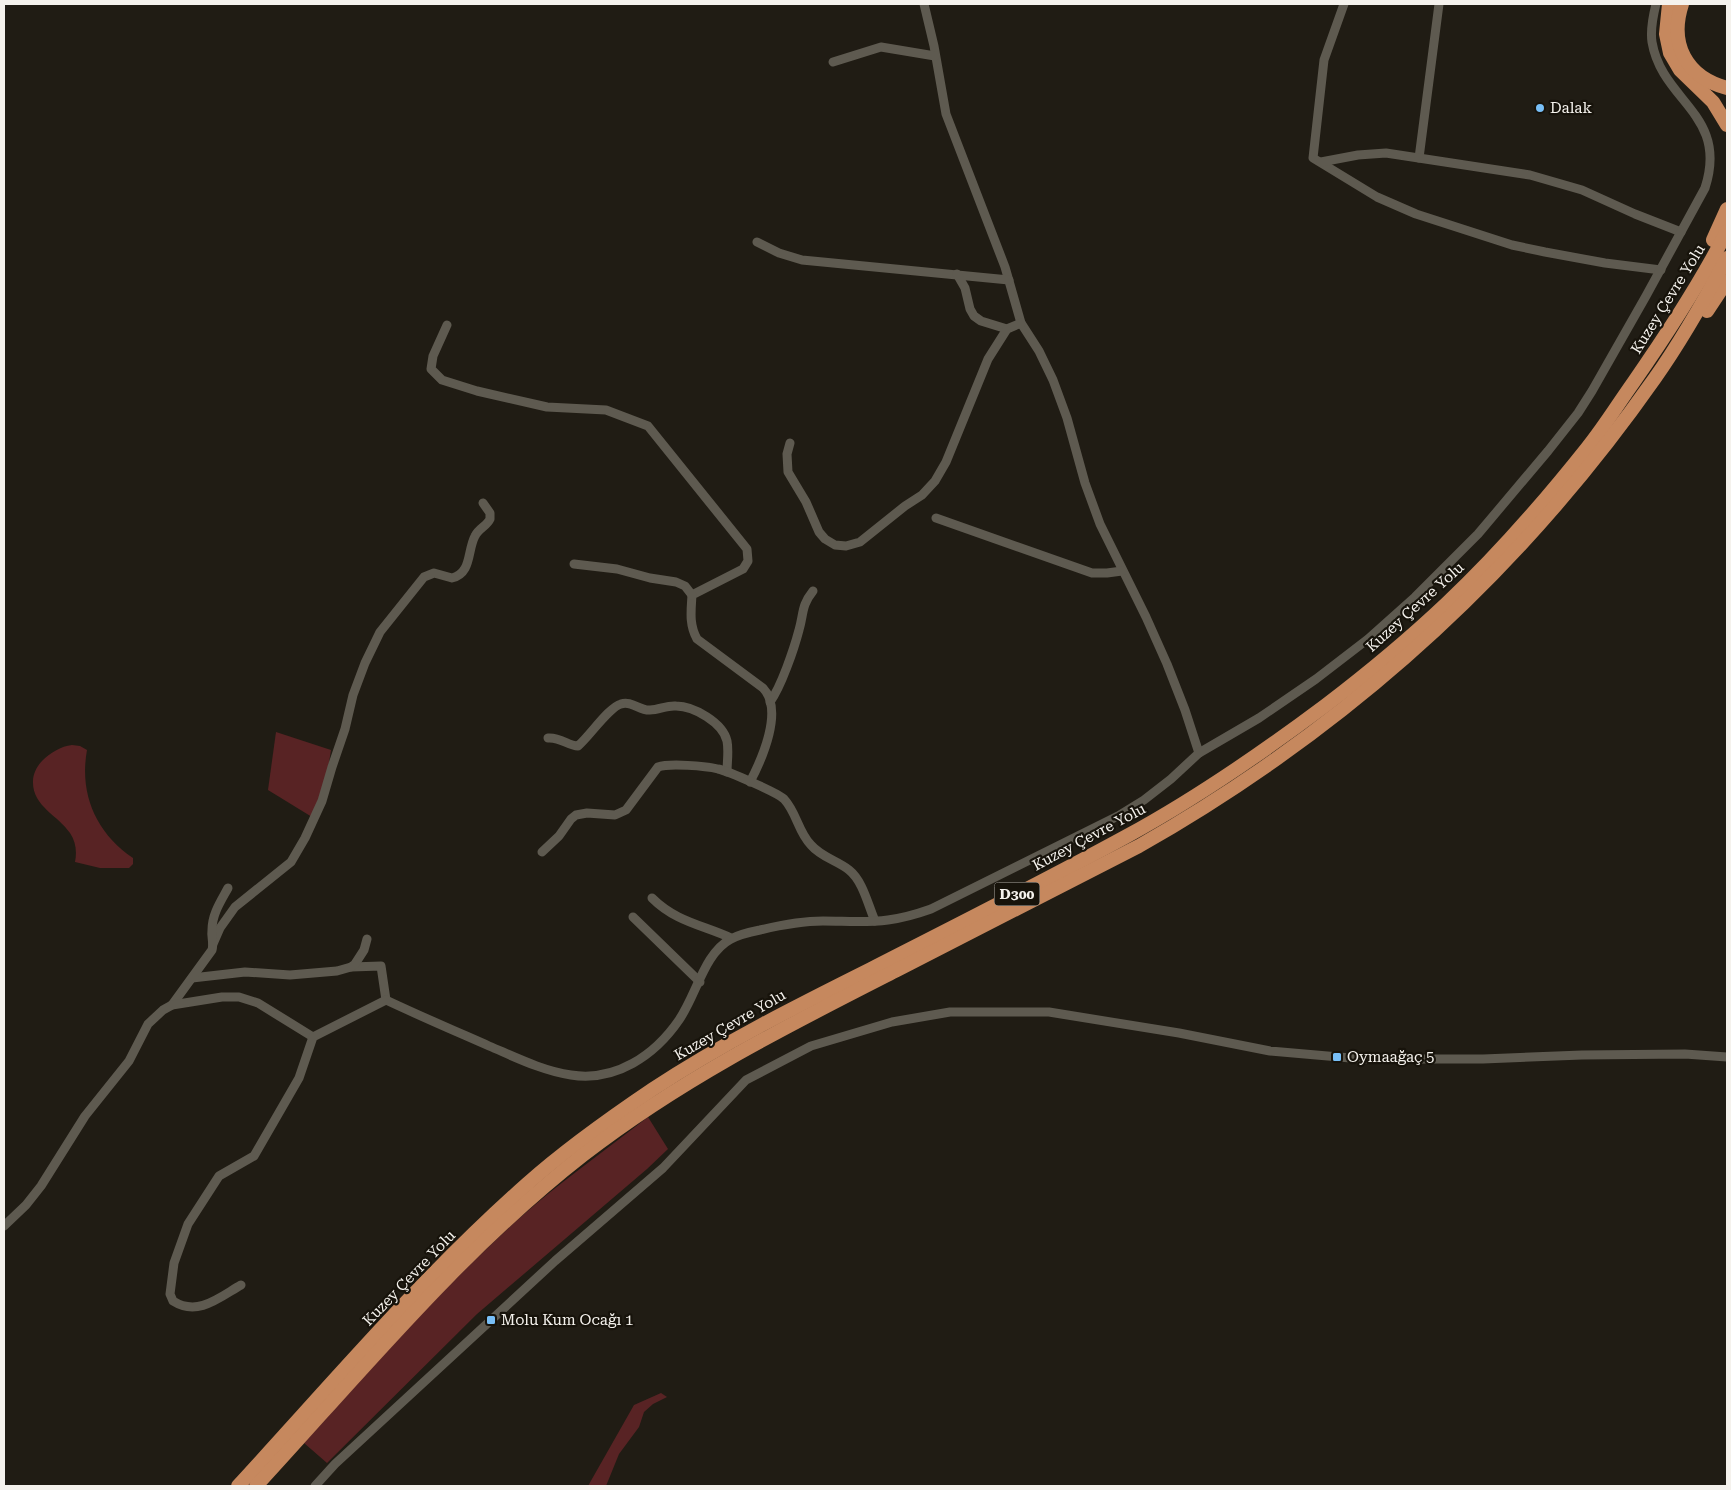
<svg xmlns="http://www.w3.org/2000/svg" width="1731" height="1490" font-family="'Roboto Serif',serif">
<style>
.green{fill:#582324}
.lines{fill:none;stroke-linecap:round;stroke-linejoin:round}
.minor{stroke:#5e5a50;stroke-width:9}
.trunk{stroke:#c6885e;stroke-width:14}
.poi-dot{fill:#78bff7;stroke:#17130b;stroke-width:2}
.labels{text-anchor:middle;stroke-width:4.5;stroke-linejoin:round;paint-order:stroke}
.shield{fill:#17130b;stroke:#b2afa9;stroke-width:1}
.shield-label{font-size:14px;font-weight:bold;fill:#f5f2ed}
.poi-label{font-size:15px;fill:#f5f2ed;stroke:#17130b;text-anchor:start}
.street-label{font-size:15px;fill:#f5f2ed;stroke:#17130b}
</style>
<rect width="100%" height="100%" fill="#201c14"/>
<g class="green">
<path d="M276,732L331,750L327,775L312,817L268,790Z"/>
<path d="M72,745L80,746L87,750C79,794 96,833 133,858V864L129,868H100L75,862C77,852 76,842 70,833C58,815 32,806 33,781C33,774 37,766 42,761C50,753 61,746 72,745Z"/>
<path d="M648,1117L668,1149L647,1169L477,1314L327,1463L304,1443C372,1368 439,1291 514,1223C556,1185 603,1152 648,1117Z"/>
<path d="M661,1393L667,1397L653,1404L644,1412L639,1427L619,1454L606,1486H588L634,1405Z"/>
</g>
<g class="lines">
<g class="minor">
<path d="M924,4L934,46L946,114L1005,267L1021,323L1039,351L1053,380L1067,418L1085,483L1100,524L1146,617L1167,664L1185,710L1199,753"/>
<path d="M1344,4L1324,60L1313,158L1377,197L1416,214L1512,245L1545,252L1605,263L1661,270"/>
<path d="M833,62L881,47L935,56"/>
<path d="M1419,158L1439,4"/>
<path d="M1321,162L1358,155L1386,153L1530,175L1582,190L1635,214L1681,232"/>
<path d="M757,242L779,253L802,260L1009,280"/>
<path d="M957,274L965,288L970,309L974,316L981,321L1007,329"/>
<path d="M447,325L433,356L431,369L442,380L477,391L547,407L606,410L648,426L747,549L748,561L743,569L692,595C691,611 689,625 697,639L763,688C784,710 762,759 750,782"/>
<path d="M790,443L787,454L788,472L806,502L819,532L825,539L835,545L846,546L860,542L905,506L922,495L935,481L946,462L988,359L1007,329L1021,323"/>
<path d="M936,518L1092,573H1107L1122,571"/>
<path d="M574,564L617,569L650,578L676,582L685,586L692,595"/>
<path d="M770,702C781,687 794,649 799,630C804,613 801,606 813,591"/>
<path d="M548,738C561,737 568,746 578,746C589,737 609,707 621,704C631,700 640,711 650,710C659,710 667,705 676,706C694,706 723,723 727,741C729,751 727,762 727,772"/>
<path d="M542,852L559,836L571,819L576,815L587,813L615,815L626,810L658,767C669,763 706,766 718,769C728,771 778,793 784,799C797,813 798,832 811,845C821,857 838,861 849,870C863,881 868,905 875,921"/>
<path d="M652,898C676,922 703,925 731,938"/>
<path d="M633,917L700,982"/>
<path d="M213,944L220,928L235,907L291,862L305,838L322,801L332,767L345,729L353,695L365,663L380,632L424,577L434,573L452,578C472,573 467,551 475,536C479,528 487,526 490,519V513L483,503"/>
<path d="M351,967L381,966L386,1000"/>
<path d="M192,978L245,972L290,975L337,971L351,967L355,964L364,950L367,939"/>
<path d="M386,1000C420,1016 455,1031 489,1046C515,1057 543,1071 571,1075C616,1082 655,1055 679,1020C697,994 704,953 731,939C740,934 750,932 760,930C781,925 802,921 823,921C845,921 866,923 888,920C903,918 917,914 931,909L1118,816L1144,800L1171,779L1199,753L1259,718L1316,679L1368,639L1415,597L1478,534L1548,451L1578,413L1592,391L1646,296L1705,188C1729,114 1662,102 1652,42C1650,29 1653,16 1656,4"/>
<path d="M172,1005L212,950C214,943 211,937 212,930C212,914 221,901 228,888"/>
<path d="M4,1226L26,1205L41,1186L85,1116L129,1061L148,1024L163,1010L172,1005L222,997H239L258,1003L313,1037"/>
<path d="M241,1285C220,1297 198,1317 173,1301L170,1294L174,1263L188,1224L219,1176L254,1156L299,1078L313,1037L386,1000"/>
<path d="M315,1486L335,1464L555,1261L663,1168L746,1080L811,1046L892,1022L950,1012H1049L1179,1033L1270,1051L1362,1059H1483L1582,1055L1685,1054L1727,1057"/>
</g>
<g class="trunk">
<path d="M1669,4L1666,34L1670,53L1680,70L1713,102L1727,125"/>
<path d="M1682,4C1669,44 1686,77 1727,88"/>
<path d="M1713,240L1727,209"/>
<path d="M1707,311L1727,281"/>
<path d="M238,1486C332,1384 423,1276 527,1184C566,1149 610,1118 653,1089C723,1043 797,1006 871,969C957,925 1043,882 1127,836C1197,798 1262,753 1326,705C1368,673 1409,639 1447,603C1498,555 1544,502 1587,448C1604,427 1618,404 1633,383C1667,334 1700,284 1727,231"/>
<path d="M256,1486C360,1373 461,1250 583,1155C681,1079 787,1026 897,970C978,929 1058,887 1139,846C1345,729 1519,572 1655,378C1682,340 1705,299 1727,258"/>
</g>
</g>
<g class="poi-dot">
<circle cx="1540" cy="108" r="5"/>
<rect x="1332" y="1052" width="10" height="10" rx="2.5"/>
<rect x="486" y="1315" width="10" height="10" rx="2.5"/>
</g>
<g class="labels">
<rect class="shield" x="994.5" y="882.5" width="45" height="23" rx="4"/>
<g class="shield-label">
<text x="1017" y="899">D300</text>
</g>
<g class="poi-label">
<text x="1550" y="113">Dalak</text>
<text x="1347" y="1062">Oymaağaç 5</text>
<text x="501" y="1325">Molu Kum Ocağı 1</text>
</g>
<g class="street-label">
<text transform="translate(1668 299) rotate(-58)" y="5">Kuzey Çevre Yolu</text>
<text transform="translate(1415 607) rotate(-42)" y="5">Kuzey Çevre Yolu</text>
<text transform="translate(1089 837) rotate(-28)" y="5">Kuzey Çevre Yolu</text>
<text transform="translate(730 1025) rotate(-30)" y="5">Kuzey Çevre Yolu</text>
<text transform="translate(409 1278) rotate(-46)" y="5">Kuzey Çevre Yolu</text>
</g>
</g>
<rect width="1731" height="1490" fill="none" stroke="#f5f2ed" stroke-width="10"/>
</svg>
